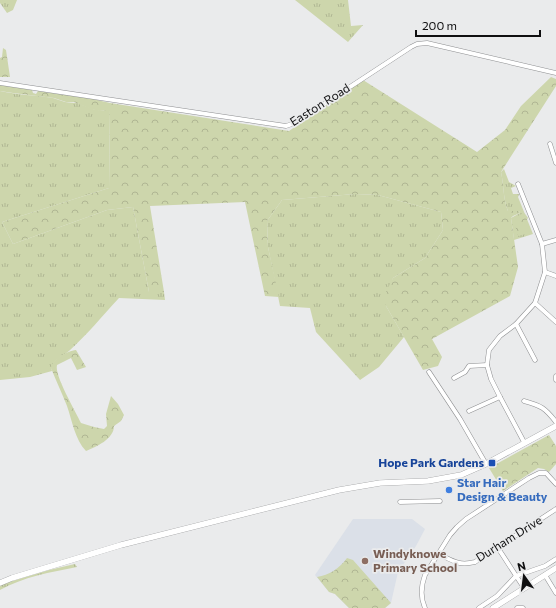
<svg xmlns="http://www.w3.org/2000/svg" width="556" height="608" font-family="Commissioner,sans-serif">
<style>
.built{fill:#dbe0e8}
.grass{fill:url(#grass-tufts)}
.forest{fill:url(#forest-crowns)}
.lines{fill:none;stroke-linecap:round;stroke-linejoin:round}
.minor-casing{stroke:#8e8f91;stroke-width:5}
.major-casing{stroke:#8e8f91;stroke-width:6}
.minor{stroke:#fff;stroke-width:4}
.major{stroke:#fff;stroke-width:5.5}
.transit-dot{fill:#1a4fb4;stroke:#eaebec;stroke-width:1.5}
.shop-dot{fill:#3f7fe0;stroke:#eaebec;stroke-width:1.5}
.education-dot{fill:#8d6e63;stroke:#eaebec;stroke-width:1.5}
.labels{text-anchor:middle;stroke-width:3.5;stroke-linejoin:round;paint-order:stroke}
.street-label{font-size:12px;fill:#0f0f10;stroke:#eaebec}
.transit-label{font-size:12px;font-weight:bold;fill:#164399;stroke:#eaebec;text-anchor:end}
.shop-label{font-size:12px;font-weight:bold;fill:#366cbe;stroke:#eaebec;text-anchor:start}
.education-label{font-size:12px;font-weight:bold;fill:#785e54;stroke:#eaebec;text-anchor:start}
</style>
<defs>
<pattern id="grass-tufts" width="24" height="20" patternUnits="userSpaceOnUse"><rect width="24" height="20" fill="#cdd6ac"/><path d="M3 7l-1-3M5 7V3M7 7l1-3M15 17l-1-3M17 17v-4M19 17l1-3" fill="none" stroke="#afb693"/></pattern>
<pattern id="forest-crowns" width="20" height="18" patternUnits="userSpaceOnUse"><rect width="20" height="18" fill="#cdd6ac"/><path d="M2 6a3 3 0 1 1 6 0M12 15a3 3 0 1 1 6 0" fill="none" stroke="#afb693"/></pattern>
</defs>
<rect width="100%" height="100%" fill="#eaebec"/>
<path class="built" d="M353,519H412L425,529L416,546L398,572L391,603L385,608H349L335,594L329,592L315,575Z"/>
<g class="grass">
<path d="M0,0H17L13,10L7,13L0,3Z"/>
<path d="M295,0H348L351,26L363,25L348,42Z"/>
<path d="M0,91C17,95 35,95 53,98C57,99 61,101 65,102C70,103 75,102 80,104C91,108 98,113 110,109L109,188L2,222L13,244L107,210L133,207L149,292H164L165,300L119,298C103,315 87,335 69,351C63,356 49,362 52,371L30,377L0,380Z"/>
<path d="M504,169L509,182L516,186L511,188L513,194H519L518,197L533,234L514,240L511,218L520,213L519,211H508C503,199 504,185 501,172Z"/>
<path d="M355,194L378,195L441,212L443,230L425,258L393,278L386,306L404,337L379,367L360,380L316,332L310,308L280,306L268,247L267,221L282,200Z"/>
<path d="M75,564L77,567C51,572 23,577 0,590V585L2,584L49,570Z"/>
</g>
<g class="forest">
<path d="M3,48L6,50L10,77H0V58L2,57Z"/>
<path d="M551,77L556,79V86L501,172C504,185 503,199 508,211H519L520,213L513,216L511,218L518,267L510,296L432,339L442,357L438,366L423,370L386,306L384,296L393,278L425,258L443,230L441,212L378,195L355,194L282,200L267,221L268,247L279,297L265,296L245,202L150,206L164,292H149L133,207L107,210L13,244L2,222L109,188L110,110L99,111L91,109L74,102H66L54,98L13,93L0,91V85L32,90L33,93L36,94L38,91L93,99L110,103L289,131L363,80L477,152L505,130L521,106Z"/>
<path d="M524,213L526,215L528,218L525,222L529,233L518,236L513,218Z"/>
<path d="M76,350L86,367L77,370L71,358L57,365C54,375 76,412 81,423L94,427L104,429L107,426L106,414L111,396L118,404L124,415L121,421L114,426C114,439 96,447 86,451C75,440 72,420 67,406C62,393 56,381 51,368C53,359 67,351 76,350Z"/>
<path d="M549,435L556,446V464L549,472L544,469L538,468L503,491L489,468Z"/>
<path d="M347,558L353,560L391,603L385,608H349L335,594L329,592L317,577C329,575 339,569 347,558Z"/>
</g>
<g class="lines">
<g class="minor-casing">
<g id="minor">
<path d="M0,83L286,126L295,123L411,47L417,44L427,43L556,73"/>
<path d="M550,144L556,163"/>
<path d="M518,184L542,244L545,272L535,303L516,324L500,336L489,350L487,365L491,379L500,397L524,442"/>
<path d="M542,244L556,240"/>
<path d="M545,272L556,276"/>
<path d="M535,303L556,322"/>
<path d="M516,324L535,360"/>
<path d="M429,372L460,419L486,464"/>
<path d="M556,376V380"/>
<path d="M454,378L465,372L469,366L487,365"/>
<path d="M524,401C542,406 545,408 556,422"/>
<path d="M469,411L500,397"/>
<path d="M400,502L440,501"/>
<path d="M498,548L524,588"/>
<path d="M439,554C453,561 459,566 475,562L556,509"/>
<path d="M545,575L556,593"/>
<path d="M425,608C420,597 421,586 425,575L450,535L457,527L466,519L529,478L539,473H546L556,484"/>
<path d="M479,608L497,596L516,576L545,566L556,559"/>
<path d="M517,608H523"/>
</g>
</g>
<g class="major-casing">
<g id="major">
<path d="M0,583L12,578L121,545L339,490L380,483L428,481L461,475L486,464L556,426"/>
<path d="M493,608L556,568"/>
</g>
</g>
<use href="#minor" class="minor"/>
<use href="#major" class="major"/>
</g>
<rect class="transit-dot" x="488" y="459" width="8" height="8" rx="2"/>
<circle class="shop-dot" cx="449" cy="490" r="4"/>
<circle class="education-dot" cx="365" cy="561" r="4"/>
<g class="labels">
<g class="street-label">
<text transform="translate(320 105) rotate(-32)" y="4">Easton Road</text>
<text transform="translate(509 539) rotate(-32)" y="4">Durham Drive</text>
</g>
<g class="transit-label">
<text x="484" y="467">Hope Park Gardens</text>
</g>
<g class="shop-label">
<text x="457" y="487">Star Hair<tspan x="457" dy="14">Design &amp; Beauty</tspan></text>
</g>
<g class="education-label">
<text x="373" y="558">Windyknowe<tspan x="373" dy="14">Primary School</tspan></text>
</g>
</g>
<g transform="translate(524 576) rotate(346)" stroke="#eaebec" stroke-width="3" paint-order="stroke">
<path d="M0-3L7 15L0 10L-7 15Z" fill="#0f0f10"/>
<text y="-6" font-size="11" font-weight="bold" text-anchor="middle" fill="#0f0f10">N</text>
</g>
<path d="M416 30v6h124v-6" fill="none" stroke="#0f0f10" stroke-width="2"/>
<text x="422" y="30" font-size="12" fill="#0f0f10" stroke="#eaebec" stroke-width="3" paint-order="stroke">200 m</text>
</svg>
